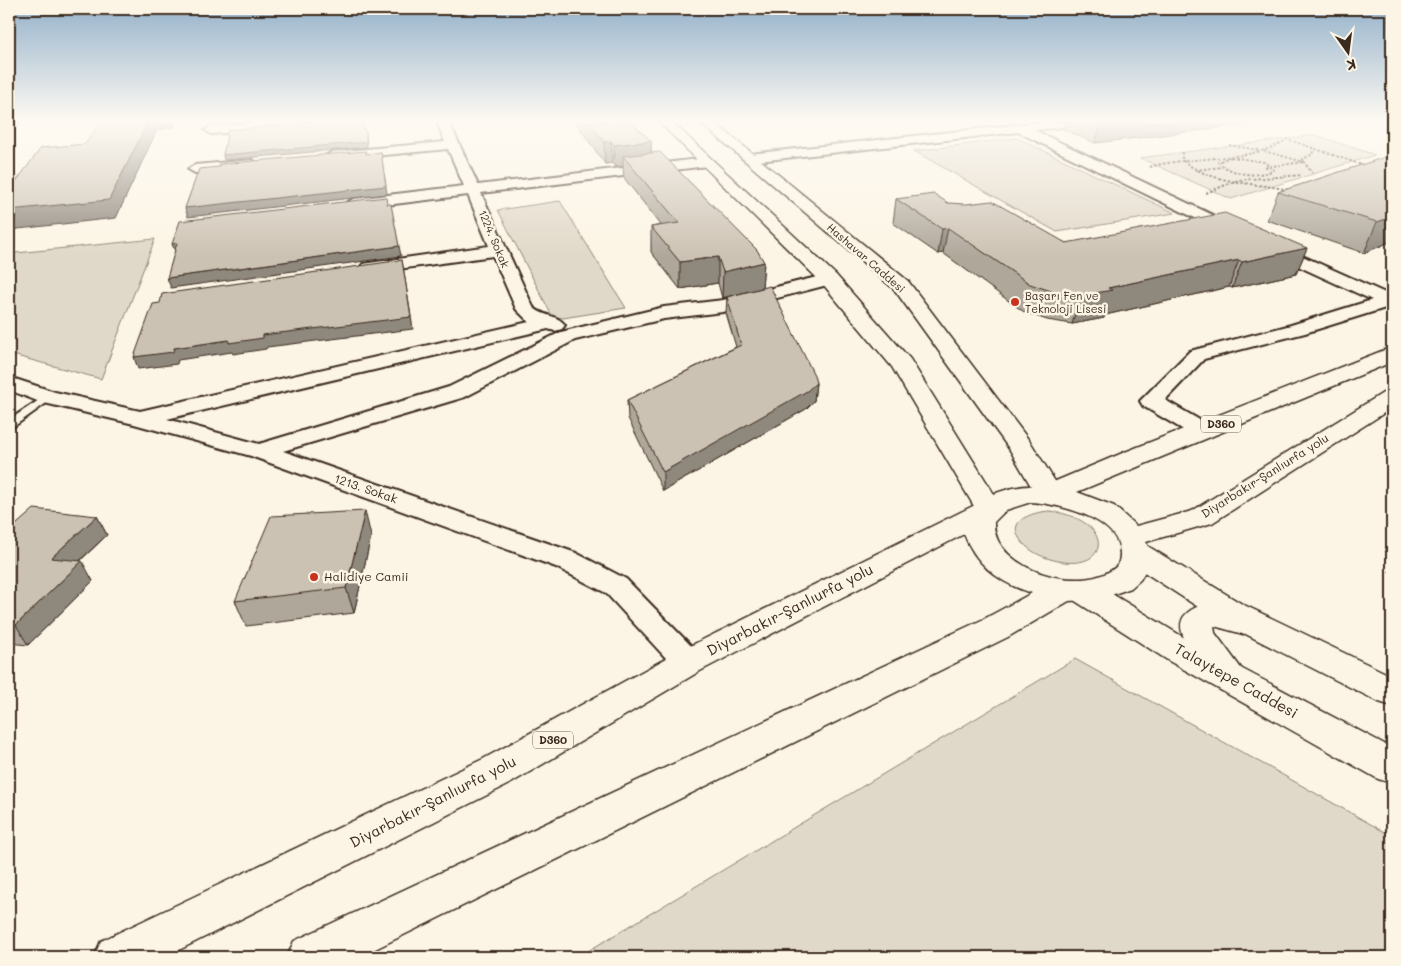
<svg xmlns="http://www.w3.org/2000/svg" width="1401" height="966" font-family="Mali,sans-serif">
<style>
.green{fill:#e0d8c8;stroke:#8e8173}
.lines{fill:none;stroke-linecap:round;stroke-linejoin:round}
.service-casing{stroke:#3b2a1e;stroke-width:4}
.minor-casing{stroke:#3b2a1e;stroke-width:4}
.tertiary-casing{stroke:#3b2a1e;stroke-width:3}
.secondary-casing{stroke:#3b2a1e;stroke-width:3}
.trunk-casing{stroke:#3b2a1e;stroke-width:3}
.path{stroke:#3b2a1e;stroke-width:2;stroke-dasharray:2.5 2;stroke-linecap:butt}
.service{fill:#fcf5e5;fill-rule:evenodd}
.minor{fill:#fcf5e5;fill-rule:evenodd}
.tertiary{fill:#fcf5e5;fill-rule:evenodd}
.secondary{fill:#fcf5e5;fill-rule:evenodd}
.trunk{fill:#fcf5e5;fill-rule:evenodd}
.wall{fill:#afa79a;stroke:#3b2a1e}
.shaded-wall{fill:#8f887d;stroke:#3b2a1e}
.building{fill:#ccc2b3;stroke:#3b2a1e}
.poi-dot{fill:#c8321e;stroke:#fcf5e5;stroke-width:2}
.labels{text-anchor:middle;stroke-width:5;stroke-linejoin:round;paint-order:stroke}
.far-street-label{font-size:11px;fill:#3b2a1e;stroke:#fcf5e5}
.far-poi-label{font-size:11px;fill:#3b2a1e;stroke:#fcf5e5;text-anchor:start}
.shield{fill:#fcf5e5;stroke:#75675a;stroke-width:1}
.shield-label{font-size:11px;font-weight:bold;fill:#3b2a1e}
.street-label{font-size:12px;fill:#3b2a1e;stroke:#fcf5e5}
.poi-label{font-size:12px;fill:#3b2a1e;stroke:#fcf5e5;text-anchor:start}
.near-street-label{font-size:15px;fill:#3b2a1e;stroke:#fcf5e5}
</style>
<rect width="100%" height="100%" fill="#fcf5e5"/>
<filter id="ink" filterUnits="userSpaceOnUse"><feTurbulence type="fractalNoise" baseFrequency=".02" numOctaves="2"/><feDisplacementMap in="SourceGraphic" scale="10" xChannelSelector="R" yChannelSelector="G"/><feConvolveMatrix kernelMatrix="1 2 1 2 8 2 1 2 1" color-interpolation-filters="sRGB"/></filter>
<g filter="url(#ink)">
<g class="green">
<path d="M1315,135L1375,155L1231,199L1140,158Z"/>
<path d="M1017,138L1175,213L1057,232L914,151Z"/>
<path d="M560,201L626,308L563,318L552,316L498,210Z"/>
<path d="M155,239L101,379L9,354V256L16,253Z"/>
<path d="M1050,511C1118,520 1111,577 1050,559C1040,556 1030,551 1023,543C1003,521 1032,512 1050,511Z"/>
<path d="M1075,659L1392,836V957H578Z"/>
</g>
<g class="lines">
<g class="service-casing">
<path id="service" d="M48,394L52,395L53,397L52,399L13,427L9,428V420Z"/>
</g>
<g class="minor-casing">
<g id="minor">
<path d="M9,122H19L13,129L9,130Z"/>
<path d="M266,122H313L307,126L211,134L205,130L211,126Z"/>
<path d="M437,122H449L478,185L707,158L714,162L707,166L481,193L533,307C543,317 557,314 565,325L562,329L555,331L548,329L167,419L259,444L449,387L561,332L664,307L723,300L829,274L835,275L838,279L835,283L723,312L664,319L575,340L465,397L283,451L576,553L626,579L699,654L704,662L699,670L688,674L677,670L606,593L556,567L251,456L134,424L40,402L9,390V377L55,392L140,411L529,322L516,309L493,256L369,273L363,272L360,268L363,264L369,263L489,246L468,195L353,209L345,204L353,199L464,186L448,149L332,160L325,156L332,152L445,142Z"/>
<path d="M1042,122H1078L1072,126L1034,130L1240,228L1242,231L1240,234H1228L1018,132L749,162L742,158L749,154Z"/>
<path d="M252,160L259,164L257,167L195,173L188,169L195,165Z"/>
<path d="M1271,242L1392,296V306L1305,333L1204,359L1165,400L1210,426L1214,431L1210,436L1202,438L1194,436L1143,406L1140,401L1190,351L1291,325L1372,300L1265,251L1263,247L1265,243Z"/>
</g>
</g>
<g class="tertiary-casing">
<path id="tertiary" d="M1208,603H1219L1255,614L1259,622L1255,630L1243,634L1214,626L1215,633L1249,679L1243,689C1235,691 1226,694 1218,688C1211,682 1205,670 1200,663C1181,636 1166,615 1208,603Z"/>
</g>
<g class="secondary-casing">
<g id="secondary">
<path d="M659,122H672L836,275L910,359L1002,507L998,513L988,516L978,513L892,367L822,283Z"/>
<path d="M700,122H714L908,281L1031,443L1063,494L1059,500L1049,503L1039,500L1010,450L894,289Z"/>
<path d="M1135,542L1146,545L1242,604L1392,676V706L1379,702L1218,620L1124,559L1120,552L1124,545Z"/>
<path d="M1083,580L1094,583L1193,643L1392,748V783L1378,779L1169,661L1072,599L1067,591L1072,583Z"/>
</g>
</g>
<g class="trunk-casing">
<path id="trunk" d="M1392,347V362L1077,492L1114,506L1136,526L1192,511L1383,393L1392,391V408L1212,523L1146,542L1150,554L1149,565L1140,580L1131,588L1100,599L1069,601L1008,637L359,957H287L294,941L984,619L1032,593C1001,584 976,565 964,534L700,671L511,783L165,957H94L101,941L483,759L676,653L975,505C995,490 1020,484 1044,486L1125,452ZM1031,502C1061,504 1133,521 1118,565C1086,597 992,571 994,522L1006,510Z"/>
</g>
<g class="path">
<path d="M1229,145L1258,150"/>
<path d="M1264,151L1304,162L1312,173"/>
<path d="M1182,152V160C1213,185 1252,182 1289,190"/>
<path d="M1231,157L1264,162L1274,170C1256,178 1233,175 1218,162Z"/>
<path d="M1150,167C1189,155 1256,163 1287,139L1365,166"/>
<path d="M1265,167L1304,162L1303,159L1313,154L1312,148"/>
<path d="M1195,170L1223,167"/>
<path d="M1206,193L1238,180L1302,175"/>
</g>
<use href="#service" class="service"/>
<use href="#minor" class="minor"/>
<use href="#tertiary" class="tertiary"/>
<use href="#secondary" class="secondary"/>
<use href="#trunk" class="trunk"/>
</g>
<g class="wall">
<path d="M577,122H631L651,141V153L764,262L762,288L816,383L814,401L806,409L663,491L628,418L627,400L736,347L726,313L727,297L722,298L718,283L680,289L651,252V227L661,225L624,178L623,166L615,167L612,163L605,164L577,124Z"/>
<path d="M1064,122H1268L1095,143L1063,129Z"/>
<path d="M1392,155V241L1364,253L1267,220L1278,192Z"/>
<path d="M896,199L948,203L1066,243L1307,248L1296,274L1232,288L1229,287L1105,315L1104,318L1072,324L1047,320L1024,312L943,253L938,254L893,223Z"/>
<path d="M97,516L107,535L80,561L93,581L28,645L9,643V531Z"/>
<path d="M371,536L354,613L246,626L235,601Z"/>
<path d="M1392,567V574L1389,572Z"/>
</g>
<g class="shaded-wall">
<path d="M148,122H176L174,127L157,130L116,218L9,230V210Z"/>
<path d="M1110,122H1268L1095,143L1101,123Z"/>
<path d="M366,131L367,147L224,160L223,155Z"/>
<path d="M611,141L612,163L605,164L604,142Z"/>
<path d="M651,141V163L623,156V166L615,167L614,145Z"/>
<path d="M381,152L387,194L188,217L185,208Z"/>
<path d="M1392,217V241L1364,253L1377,222Z"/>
<path d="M948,228L943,253L938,254L942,229Z"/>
<path d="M177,243L176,254L172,244Z"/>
<path d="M399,246L401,256L171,288L167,278Z"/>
<path d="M1307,248L1296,274L1232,288L1242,262Z"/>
<path d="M718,257V283L680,289V262Z"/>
<path d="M402,260L413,329L267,347L266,349L233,354L232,352L178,360L177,364L138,369L134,357L174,348L263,335Z"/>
<path d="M1239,260L1229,287L1105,315L1104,318L1072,324L1080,296L1108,288Z"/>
<path d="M764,262L762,288L722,298L723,272Z"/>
<path d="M816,383L814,401L806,409L663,491V472Z"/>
<path d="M365,511L371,536L354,613L346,588Z"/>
<path d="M97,516L107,535L62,577L51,558Z"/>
<path d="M82,561L93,581L28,645L16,625Z"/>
</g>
<g class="building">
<path d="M101,122H148L109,200L9,210V191L41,148L85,144Z"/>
<path d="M308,122H363L364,131H366V142L223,155L228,130L306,123Z"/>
<path d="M589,122H631L651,141L614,145L611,141L604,142Z"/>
<path d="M366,151V154L381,152L386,186L185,208L199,169L219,167L220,164Z"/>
<path d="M660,152L757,250L764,262L723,272L718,257L680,262L651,227L679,223L623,156Z"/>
<path d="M1392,155V217L1377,222L1278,192Z"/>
<path d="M934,194L948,203L966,204L992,201L1066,243L1225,213L1307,248L1242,262L1239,260L1108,288L1112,290L1080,296L1054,292L1030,284L948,228L942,229L896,199Z"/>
<path d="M386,197L387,204H391L399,246L167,278L177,243L172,244L180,221Z"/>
<path d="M402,260L411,317L263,335V338L229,343V340L174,348L173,352L134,357L153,304L160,303L162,294Z"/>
<path d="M770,286L814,375L816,383L807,391L663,472L627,400L741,345L727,297Z"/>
<path d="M34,509L97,516L51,558L82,561L16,625L9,624V531Z"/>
<path d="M365,511L346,588L235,601L271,516Z"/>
</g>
</g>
<linearGradient id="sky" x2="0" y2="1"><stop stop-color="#94b1ca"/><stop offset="0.47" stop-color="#fefaf3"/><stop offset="1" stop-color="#fefaf3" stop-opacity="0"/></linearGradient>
<rect width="1401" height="257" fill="url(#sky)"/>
<g class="poi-dot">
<circle cx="1015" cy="302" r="5"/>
<circle cx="314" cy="577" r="5"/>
</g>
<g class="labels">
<g class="far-street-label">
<text transform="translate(494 239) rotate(67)" y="4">1224. Sokak</text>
<text transform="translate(866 258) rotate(41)" y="4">Hashavar Caddesi</text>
</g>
<g class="far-poi-label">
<text x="1025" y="300">Başarı Fen ve<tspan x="1025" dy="13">Teknoloji Lisesi</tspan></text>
</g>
<g class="shield">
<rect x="1201" y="415.5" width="40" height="17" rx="4"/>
<rect x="533" y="731.5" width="40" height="17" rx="4"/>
</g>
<g class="shield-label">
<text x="1221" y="428">D360</text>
<text x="553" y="744">D360</text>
</g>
<g class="street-label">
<text transform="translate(1265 476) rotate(-32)" y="4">Diyarbakır-Şanlıurfa yolu</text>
<text transform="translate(366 489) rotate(19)" y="4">1213. Sokak</text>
</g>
<g class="poi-label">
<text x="324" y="581">Halidiye Camii</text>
</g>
<g class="near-street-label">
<text transform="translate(790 610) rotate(-27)" y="5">Diyarbakır-Şanlıurfa yolu</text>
<text transform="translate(1236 681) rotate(29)" y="5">Talaytepe Caddesi</text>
<text transform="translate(433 802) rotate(-27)" y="5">Diyarbakır-Şanlıurfa yolu</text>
</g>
</g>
<rect width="1401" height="966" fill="none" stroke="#fcf5e5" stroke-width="30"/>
<rect x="15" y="15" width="1371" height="936" fill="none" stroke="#3b2a1e" stroke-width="2" filter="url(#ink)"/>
<g transform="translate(1348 52) rotate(166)" stroke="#fcf5e5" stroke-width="4" paint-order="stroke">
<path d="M0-4L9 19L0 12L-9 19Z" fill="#3b2a1e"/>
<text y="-8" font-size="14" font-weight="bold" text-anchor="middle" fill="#3b2a1e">K</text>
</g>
</svg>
